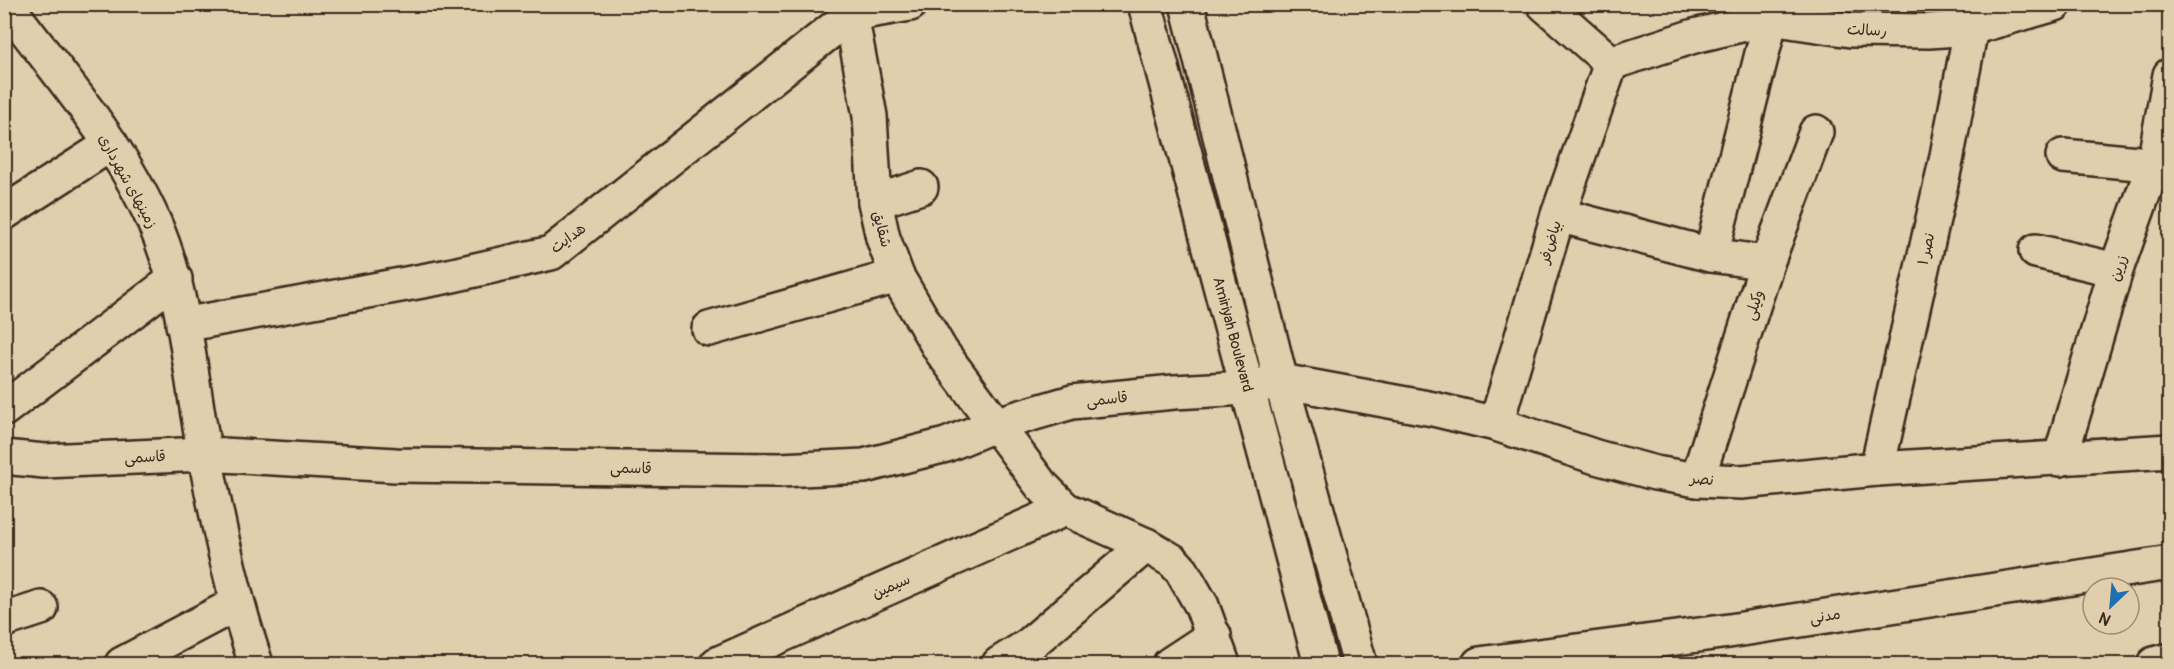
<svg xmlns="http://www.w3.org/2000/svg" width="2174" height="669" font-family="Pangolin,'Playpen Sans Arabic',sans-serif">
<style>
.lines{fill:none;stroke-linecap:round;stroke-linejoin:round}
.minor-casing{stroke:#3b2a1e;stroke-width:38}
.minor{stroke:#e1ceac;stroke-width:33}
.labels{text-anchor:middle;stroke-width:6;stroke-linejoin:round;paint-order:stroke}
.street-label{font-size:15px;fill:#3b2a1e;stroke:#e1ceac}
</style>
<rect width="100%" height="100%" fill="#e1ceac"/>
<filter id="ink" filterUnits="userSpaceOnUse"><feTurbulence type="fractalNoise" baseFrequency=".0167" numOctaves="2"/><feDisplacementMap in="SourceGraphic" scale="12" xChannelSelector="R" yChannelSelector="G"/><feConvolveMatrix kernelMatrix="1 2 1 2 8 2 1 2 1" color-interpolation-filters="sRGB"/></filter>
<g filter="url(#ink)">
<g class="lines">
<g class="minor-casing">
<g id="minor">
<path d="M6,4C58,74 119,142 154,222C182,285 188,354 199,421C213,504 230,585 256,664"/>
<path d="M849,4L870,116L875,202L883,238L897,276L941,351L1041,485L1065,509L1146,545L1173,561L1182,571L1202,606L1223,664"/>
<path id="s1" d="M1145,4L1321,664"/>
<path d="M1187,4L1281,381L1360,664"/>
<path d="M1544,4L1611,63"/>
<path d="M1611,63L1694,36L1771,18L1851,30L1929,31L1971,28L2055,4"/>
<path d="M2063,156L2170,166"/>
<path d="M875,202L921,187"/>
<path d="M4,213L111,144"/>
<path d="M1558,215L1711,255L1767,263"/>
<path d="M2036,251L2116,270"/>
<path d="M1711,255L1771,18"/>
<path d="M183,325L444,277L551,253L852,14L910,4"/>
<path d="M709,329L897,276"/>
<path d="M4,409L175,279"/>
<path d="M1496,424L1558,215L1611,63"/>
<path d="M4,457L44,461L205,454L396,465L780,470L864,466L946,445L997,424L1072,402L1174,392L1247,388L1281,381L1433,409L1496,424L1596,457L1655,473L1697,480L1741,482L1877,469L2170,451"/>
<path d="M2060,459L2116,270L2154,164L2170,75"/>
<path d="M1877,469L1946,161L1971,28"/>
<path d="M1697,480L1767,263L1816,132"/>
<path d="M4,620L41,608"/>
<path d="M122,664L236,604"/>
<path d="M717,664L1065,509"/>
<path d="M999,664L1029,645L1146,545"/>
<path d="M1170,664L1214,635"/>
<path d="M1479,664L1729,631L2170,563"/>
<path d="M2154,664L2170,660"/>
</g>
</g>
<use href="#minor" class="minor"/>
</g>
</g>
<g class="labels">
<g class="street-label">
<text transform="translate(1867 30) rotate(3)" y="5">رسالت</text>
<text transform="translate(128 181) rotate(61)" y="5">زمینهای شهرداری</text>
<text transform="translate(882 229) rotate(75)" y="5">شقایق</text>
<text transform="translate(568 238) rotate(-36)" y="5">هدایت</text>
<text transform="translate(1550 242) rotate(-73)" y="5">بیاض‌فر</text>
<text transform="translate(1926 249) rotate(-77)" y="5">نصر ۱</text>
<text transform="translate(2118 268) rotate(-72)" y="5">زرین</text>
<text transform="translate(1754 305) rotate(-72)" y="5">وکیلی</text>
<text dy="5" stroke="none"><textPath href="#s1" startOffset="342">Amiriyah Boulevard</textPath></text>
<text transform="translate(1107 399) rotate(-6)" y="5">قاسمی</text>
<text transform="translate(145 457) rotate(-3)" y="5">قاسمی</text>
<text transform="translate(631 468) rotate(1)" y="5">قاسمی</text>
<text transform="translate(1702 479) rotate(5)" y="5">نصر</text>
<text transform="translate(891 586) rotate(-24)" y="5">سیمین</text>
<text transform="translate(1825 616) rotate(-9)" y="5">مدنی</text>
</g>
</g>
<rect width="2174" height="669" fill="none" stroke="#e1ceac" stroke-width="24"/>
<rect x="12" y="12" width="2150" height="645" fill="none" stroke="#3b2a1e" stroke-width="2" filter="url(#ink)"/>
<g transform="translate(2111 606) rotate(206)"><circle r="28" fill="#e1ceac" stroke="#9f8c73" stroke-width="1.5"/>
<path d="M0-4.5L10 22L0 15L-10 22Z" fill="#1f6fb2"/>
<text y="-9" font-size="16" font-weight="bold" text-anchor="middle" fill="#3b2a1e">N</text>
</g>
</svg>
